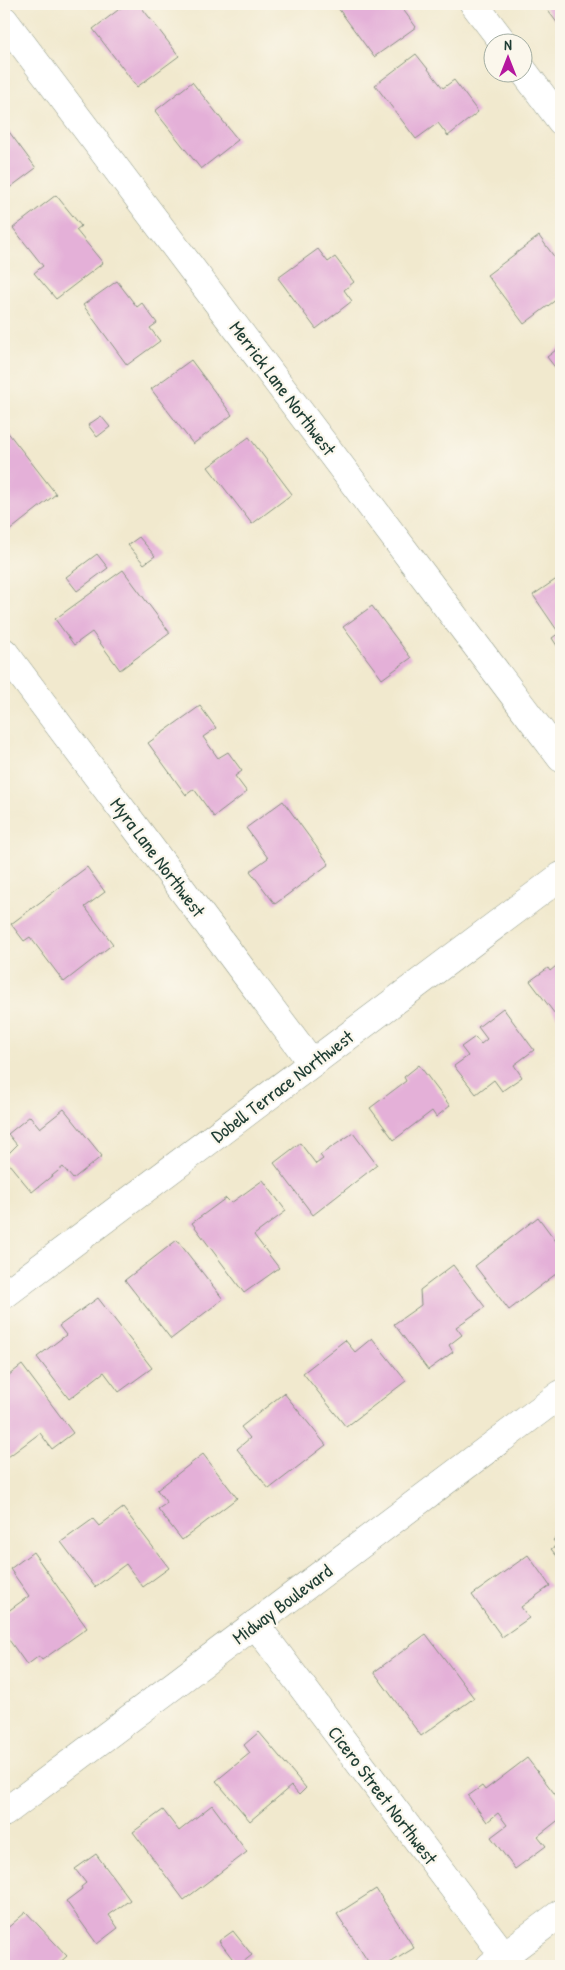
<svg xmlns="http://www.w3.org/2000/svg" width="565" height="1970" font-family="'Patrick Hand',sans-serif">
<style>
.building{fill:#e4b0d8}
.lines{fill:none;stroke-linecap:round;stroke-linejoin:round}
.street-casing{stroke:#889381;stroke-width:29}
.secondary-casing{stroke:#889381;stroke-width:29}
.street{stroke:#fff;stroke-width:28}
.secondary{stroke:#fff;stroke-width:28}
.labels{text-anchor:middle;stroke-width:4.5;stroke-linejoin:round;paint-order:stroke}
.street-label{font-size:19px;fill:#1f3d34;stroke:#fbf7ec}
</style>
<rect width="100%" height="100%" fill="#fbf7ec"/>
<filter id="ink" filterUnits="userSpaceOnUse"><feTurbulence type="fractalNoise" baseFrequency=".02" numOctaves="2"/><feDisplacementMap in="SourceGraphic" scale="10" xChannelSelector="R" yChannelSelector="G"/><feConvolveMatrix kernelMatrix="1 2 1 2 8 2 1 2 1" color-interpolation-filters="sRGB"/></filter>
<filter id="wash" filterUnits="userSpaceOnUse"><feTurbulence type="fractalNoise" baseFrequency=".0096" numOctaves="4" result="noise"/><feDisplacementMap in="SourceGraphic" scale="20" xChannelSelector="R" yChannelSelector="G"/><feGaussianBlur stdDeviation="1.12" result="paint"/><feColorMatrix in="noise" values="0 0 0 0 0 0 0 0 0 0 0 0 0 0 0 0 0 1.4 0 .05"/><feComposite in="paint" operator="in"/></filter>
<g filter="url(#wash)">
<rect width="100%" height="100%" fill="#f1e9ce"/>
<g id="blocks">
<g class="building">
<path d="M126,4H139L179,56L137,87L93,29Z"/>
<path d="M335,4H377L382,11L391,4H399L416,27L374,57Z"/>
<path d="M543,4H561V28Z"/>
<path d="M416,54L443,88L454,80L478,112L448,136L438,123L416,139L375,85Z"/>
<path d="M192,82L238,140L201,169L155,111Z"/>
<path d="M4,125L36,168L4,192Z"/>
<path d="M56,195L81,226L76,230L103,263L56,299L34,273L43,266L13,228Z"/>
<path d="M539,236L561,266V296L524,324L487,275Z"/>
<path d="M318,249L328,262L335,257L354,282L344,290L352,301L316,329L278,278Z"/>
<path d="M117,281L137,307L142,303L157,323L150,328L160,341L127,365L83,305Z"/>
<path d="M561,346V375L547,357Z"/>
<path d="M191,360L232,415L193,444L151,389Z"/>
<path d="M101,416L110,427L97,437L88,425Z"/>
<path d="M6,430L56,494L4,535V432Z"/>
<path d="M249,437L292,494L252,524L208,467Z"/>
<path d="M139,537L155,556L144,564L128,545Z"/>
<path d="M97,554L108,568L77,591L66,577Z"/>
<path d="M123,570L170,633L120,670L92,632L74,645L55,619Z"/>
<path d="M561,576V652L552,638L559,633L533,595Z"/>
<path d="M372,606L411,658L382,679L343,627Z"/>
<path d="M200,706L216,728L203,737L218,758L228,752L242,771L235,776L247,792L214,817L194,789L186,795L148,743Z"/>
<path d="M283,801L329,864L275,904L250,871L268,858L246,828Z"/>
<path d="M87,867L105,892L85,907L113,944L64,982L30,937L24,941L11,924Z"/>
<path d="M561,962V1022L530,981L548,968L550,971Z"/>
<path d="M503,1008L534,1050L514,1065L522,1077L502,1091L494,1080L476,1094L454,1066L468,1056L461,1047L475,1037L481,1044L487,1039L478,1027Z"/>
<path d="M419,1065L450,1106L436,1117L432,1111L394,1140L370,1108L406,1081L404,1077Z"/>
<path d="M64,1109L102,1156L73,1179L63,1167L32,1192L4,1158L17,1145L8,1134L30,1116L40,1128Z"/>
<path d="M353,1133L377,1165L313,1215L274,1163L300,1143L316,1164L323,1159L320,1155Z"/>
<path d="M263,1180L286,1211L254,1235L279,1268L244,1293L192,1223L226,1198L231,1203Z"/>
<path d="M538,1217L561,1248V1270L509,1310L475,1266Z"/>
<path d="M177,1240L223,1299L171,1339L125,1280Z"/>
<path d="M453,1265L485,1307L456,1327L462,1335L449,1345L453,1352L428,1370L394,1324L421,1305L420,1290Z"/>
<path d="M98,1298L152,1368L119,1392L104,1372L69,1399L37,1357L66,1335L59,1326Z"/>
<path d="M372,1338L406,1381L346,1427L303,1373L345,1340L355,1352Z"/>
<path d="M22,1365L73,1433L52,1449L40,1433L4,1460V1379Z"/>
<path d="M284,1393L326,1445L269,1489L237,1449L250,1438L241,1427Z"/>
<path d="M203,1454L237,1498L182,1540L158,1509L167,1503L157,1490Z"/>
<path d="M123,1508L169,1568L143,1587L126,1564L95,1587L61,1542L93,1519L99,1526Z"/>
<path d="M561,1534V1561L551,1549L557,1545L553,1540Z"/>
<path d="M33,1552L87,1628L42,1660L39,1656L27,1665L4,1633V1614L29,1596L10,1569Z"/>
<path d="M528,1555L550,1586L521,1607L529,1618L502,1637L472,1595Z"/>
<path d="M426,1634L474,1698L421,1736L374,1672Z"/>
<path d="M259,1732L306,1788L299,1795L291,1786L250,1821L216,1781L250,1753L244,1745Z"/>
<path d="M527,1758L561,1802V1818L538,1836L546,1846L515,1869L491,1837L507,1825L498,1813L487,1822L468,1796L482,1786L485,1790Z"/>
<path d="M212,1805L247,1852L184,1900L133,1832L163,1810L179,1831Z"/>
<path d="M96,1854L130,1900L109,1915L118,1928L97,1944L66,1901L82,1889L81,1887L86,1883L75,1869Z"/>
<path d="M376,1889L414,1948L385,1966H371L337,1914Z"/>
<path d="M26,1912L67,1956L56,1966H4V1945L7,1942L4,1938V1931Z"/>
<path d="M233,1931L252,1955L238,1966L219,1941Z"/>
</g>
</g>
</g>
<g filter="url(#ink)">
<use href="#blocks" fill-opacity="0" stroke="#889381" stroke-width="1"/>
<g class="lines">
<g class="street-casing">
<g id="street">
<path d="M474,4L503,42"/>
<path d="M4,20L561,758"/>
<path d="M522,69L561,121"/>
<path d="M4,652L312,1063"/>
<path d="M4,1295L561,876"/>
<path d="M255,1624L512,1966"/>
<path d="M490,1966L561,1913"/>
</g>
</g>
<g class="secondary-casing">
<path id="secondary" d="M4,1813L561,1394"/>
</g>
<use href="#street" class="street"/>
<use href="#secondary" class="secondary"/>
</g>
</g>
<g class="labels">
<g class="street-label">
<text transform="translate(283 388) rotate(53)" y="7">Merrick Lane Northwest</text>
<text transform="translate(158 857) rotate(53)" y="7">Myra Lane Northwest</text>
<text transform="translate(282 1086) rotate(-37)" y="7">Dobell Terrace Northwest</text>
<text transform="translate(282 1604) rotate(-37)" y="7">Midway Boulevard</text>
<text transform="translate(383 1795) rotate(53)" y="7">Cicero Street Northwest</text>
</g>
</g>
<rect width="565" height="1970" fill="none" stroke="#fbf7ec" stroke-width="20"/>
<g transform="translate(508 58)"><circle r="24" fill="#fbf7ec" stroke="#a3ada2"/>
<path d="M0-4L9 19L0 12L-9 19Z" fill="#b5179e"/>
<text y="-8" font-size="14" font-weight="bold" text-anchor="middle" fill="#1f3d34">N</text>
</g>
</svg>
